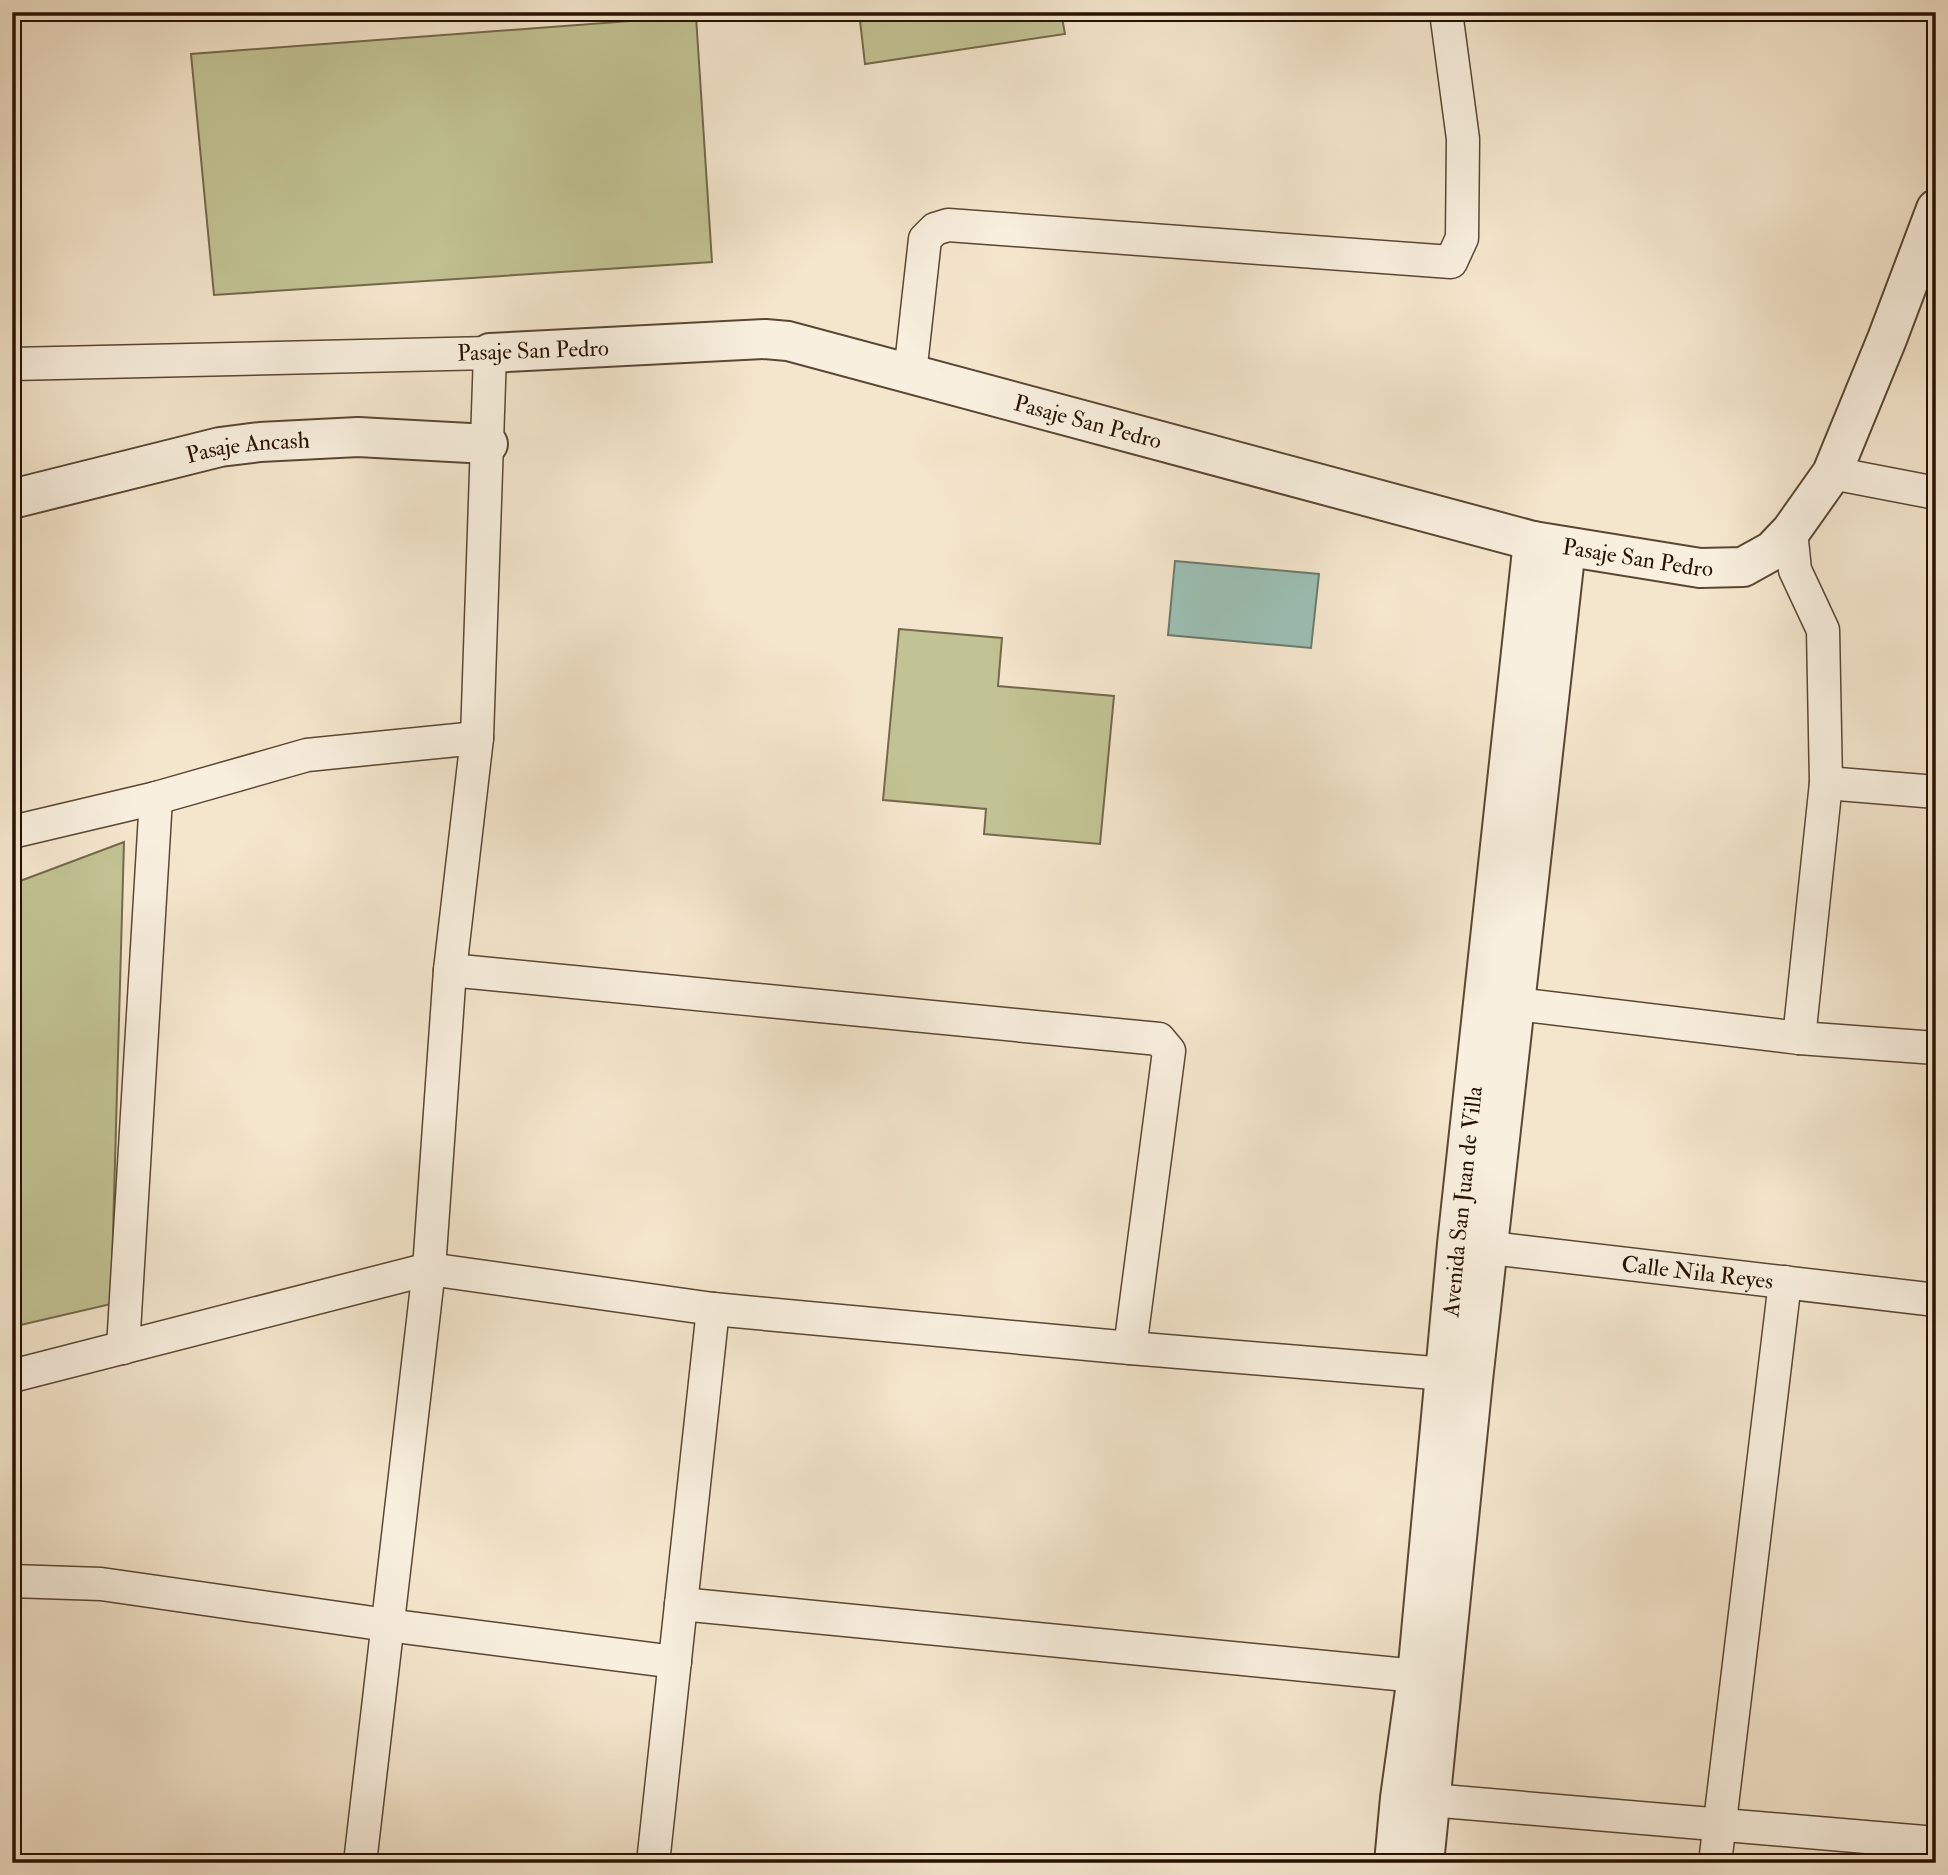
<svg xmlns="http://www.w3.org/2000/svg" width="1948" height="1875" font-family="'IM FELL Double Pica',serif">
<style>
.green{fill:#c2c394;stroke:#746a4a;stroke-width:2}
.water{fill:#9cc0b5;stroke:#6d7a6d;stroke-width:2}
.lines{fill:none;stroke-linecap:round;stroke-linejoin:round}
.minor-casing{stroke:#5a4733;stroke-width:35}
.tertiary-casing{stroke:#5a4733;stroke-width:42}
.minor{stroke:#f8efde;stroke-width:32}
.tertiary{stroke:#f8efde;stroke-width:38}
.labels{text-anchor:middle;stroke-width:7;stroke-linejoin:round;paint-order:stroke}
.street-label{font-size:23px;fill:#271200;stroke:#f8efde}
</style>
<rect width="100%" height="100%" fill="#f4e6cd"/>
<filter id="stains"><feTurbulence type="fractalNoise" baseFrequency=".00286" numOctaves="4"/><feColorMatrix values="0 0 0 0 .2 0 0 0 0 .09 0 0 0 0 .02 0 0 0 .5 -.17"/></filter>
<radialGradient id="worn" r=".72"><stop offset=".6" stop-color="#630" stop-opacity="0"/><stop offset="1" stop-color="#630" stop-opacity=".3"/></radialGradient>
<g class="green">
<path d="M859,12H1061L1065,34L865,64Z"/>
<path d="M696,16L712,262L214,295L191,54Z"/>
<path d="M899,629L1002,638L998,686L1114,696L1100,844L984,834L986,809L883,800Z"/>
<path d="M124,842L111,1304L12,1327V884Z"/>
</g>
<path class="water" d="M1175,561L1319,574L1311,648L1168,635Z"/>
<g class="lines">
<g class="minor-casing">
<g id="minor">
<path d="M12,364L490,353L477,738L450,970L429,1269L360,1863"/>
<path d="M910,374L925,239L935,229L948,225L1451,262L1462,238L1463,139L1446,12"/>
<path d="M1832,473L1936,493"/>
<path d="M1791,531L1795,570L1823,630L1826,783L1799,1038"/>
<path d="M1826,783L1936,792"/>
<path d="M12,832L156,798L307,755L477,738"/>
<path d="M450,970L1159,1039L1169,1051L1130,1348"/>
<path d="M1492,1001L1799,1038L1936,1048"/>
<path id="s1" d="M1466,1245L1936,1300"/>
<path d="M123,1348L156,798"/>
<path d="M12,1376L429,1269L713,1309L1130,1348L1446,1374L1468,1379"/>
<path d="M12,1581L101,1584L387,1625L675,1662"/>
<path d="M681,1604L1417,1676"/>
<path d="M1407,1798L1936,1843"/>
<path d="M653,1863L713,1309"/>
<path d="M1715,1863L1785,1282"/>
</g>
</g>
<g class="tertiary-casing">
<g id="tertiary">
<path id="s2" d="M490,353L765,339L788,341L1533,541L1700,568L1743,567L1772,551L1791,531L1832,473L1887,339L1936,209"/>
<path id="s3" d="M12,499L220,447L260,442L358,437L488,444"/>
<path id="s4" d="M1394,1863L1400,1798L1417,1676L1457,1244L1533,541"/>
<path d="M1424,1863L1473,1380L1566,547"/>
</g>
</g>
<use href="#minor" class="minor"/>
<use href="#tertiary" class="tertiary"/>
</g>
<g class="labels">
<g class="street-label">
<text transform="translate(533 350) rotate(-2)" y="8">Pasaje San Pedro</text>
<text dy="8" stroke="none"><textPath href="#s2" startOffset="609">Pasaje San Pedro</textPath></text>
<text dy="8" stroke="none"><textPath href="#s3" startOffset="242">Pasaje Ancash</textPath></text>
<text dy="8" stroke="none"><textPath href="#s2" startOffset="1176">Pasaje San Pedro</textPath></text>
<text dy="8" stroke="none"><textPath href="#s4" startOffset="665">Avenida San Juan de Villa</textPath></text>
<text dy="8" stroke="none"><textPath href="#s1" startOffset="233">Calle Nila Reyes</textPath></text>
</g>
</g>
<rect width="1948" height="1875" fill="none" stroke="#f4e6cd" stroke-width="42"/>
<rect x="14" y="14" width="1920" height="1847" fill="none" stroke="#271200" stroke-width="3.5"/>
<rect x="21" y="21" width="1906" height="1833" fill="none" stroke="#271200" stroke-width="2"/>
<rect width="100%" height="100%" filter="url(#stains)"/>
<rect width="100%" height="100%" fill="url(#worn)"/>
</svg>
